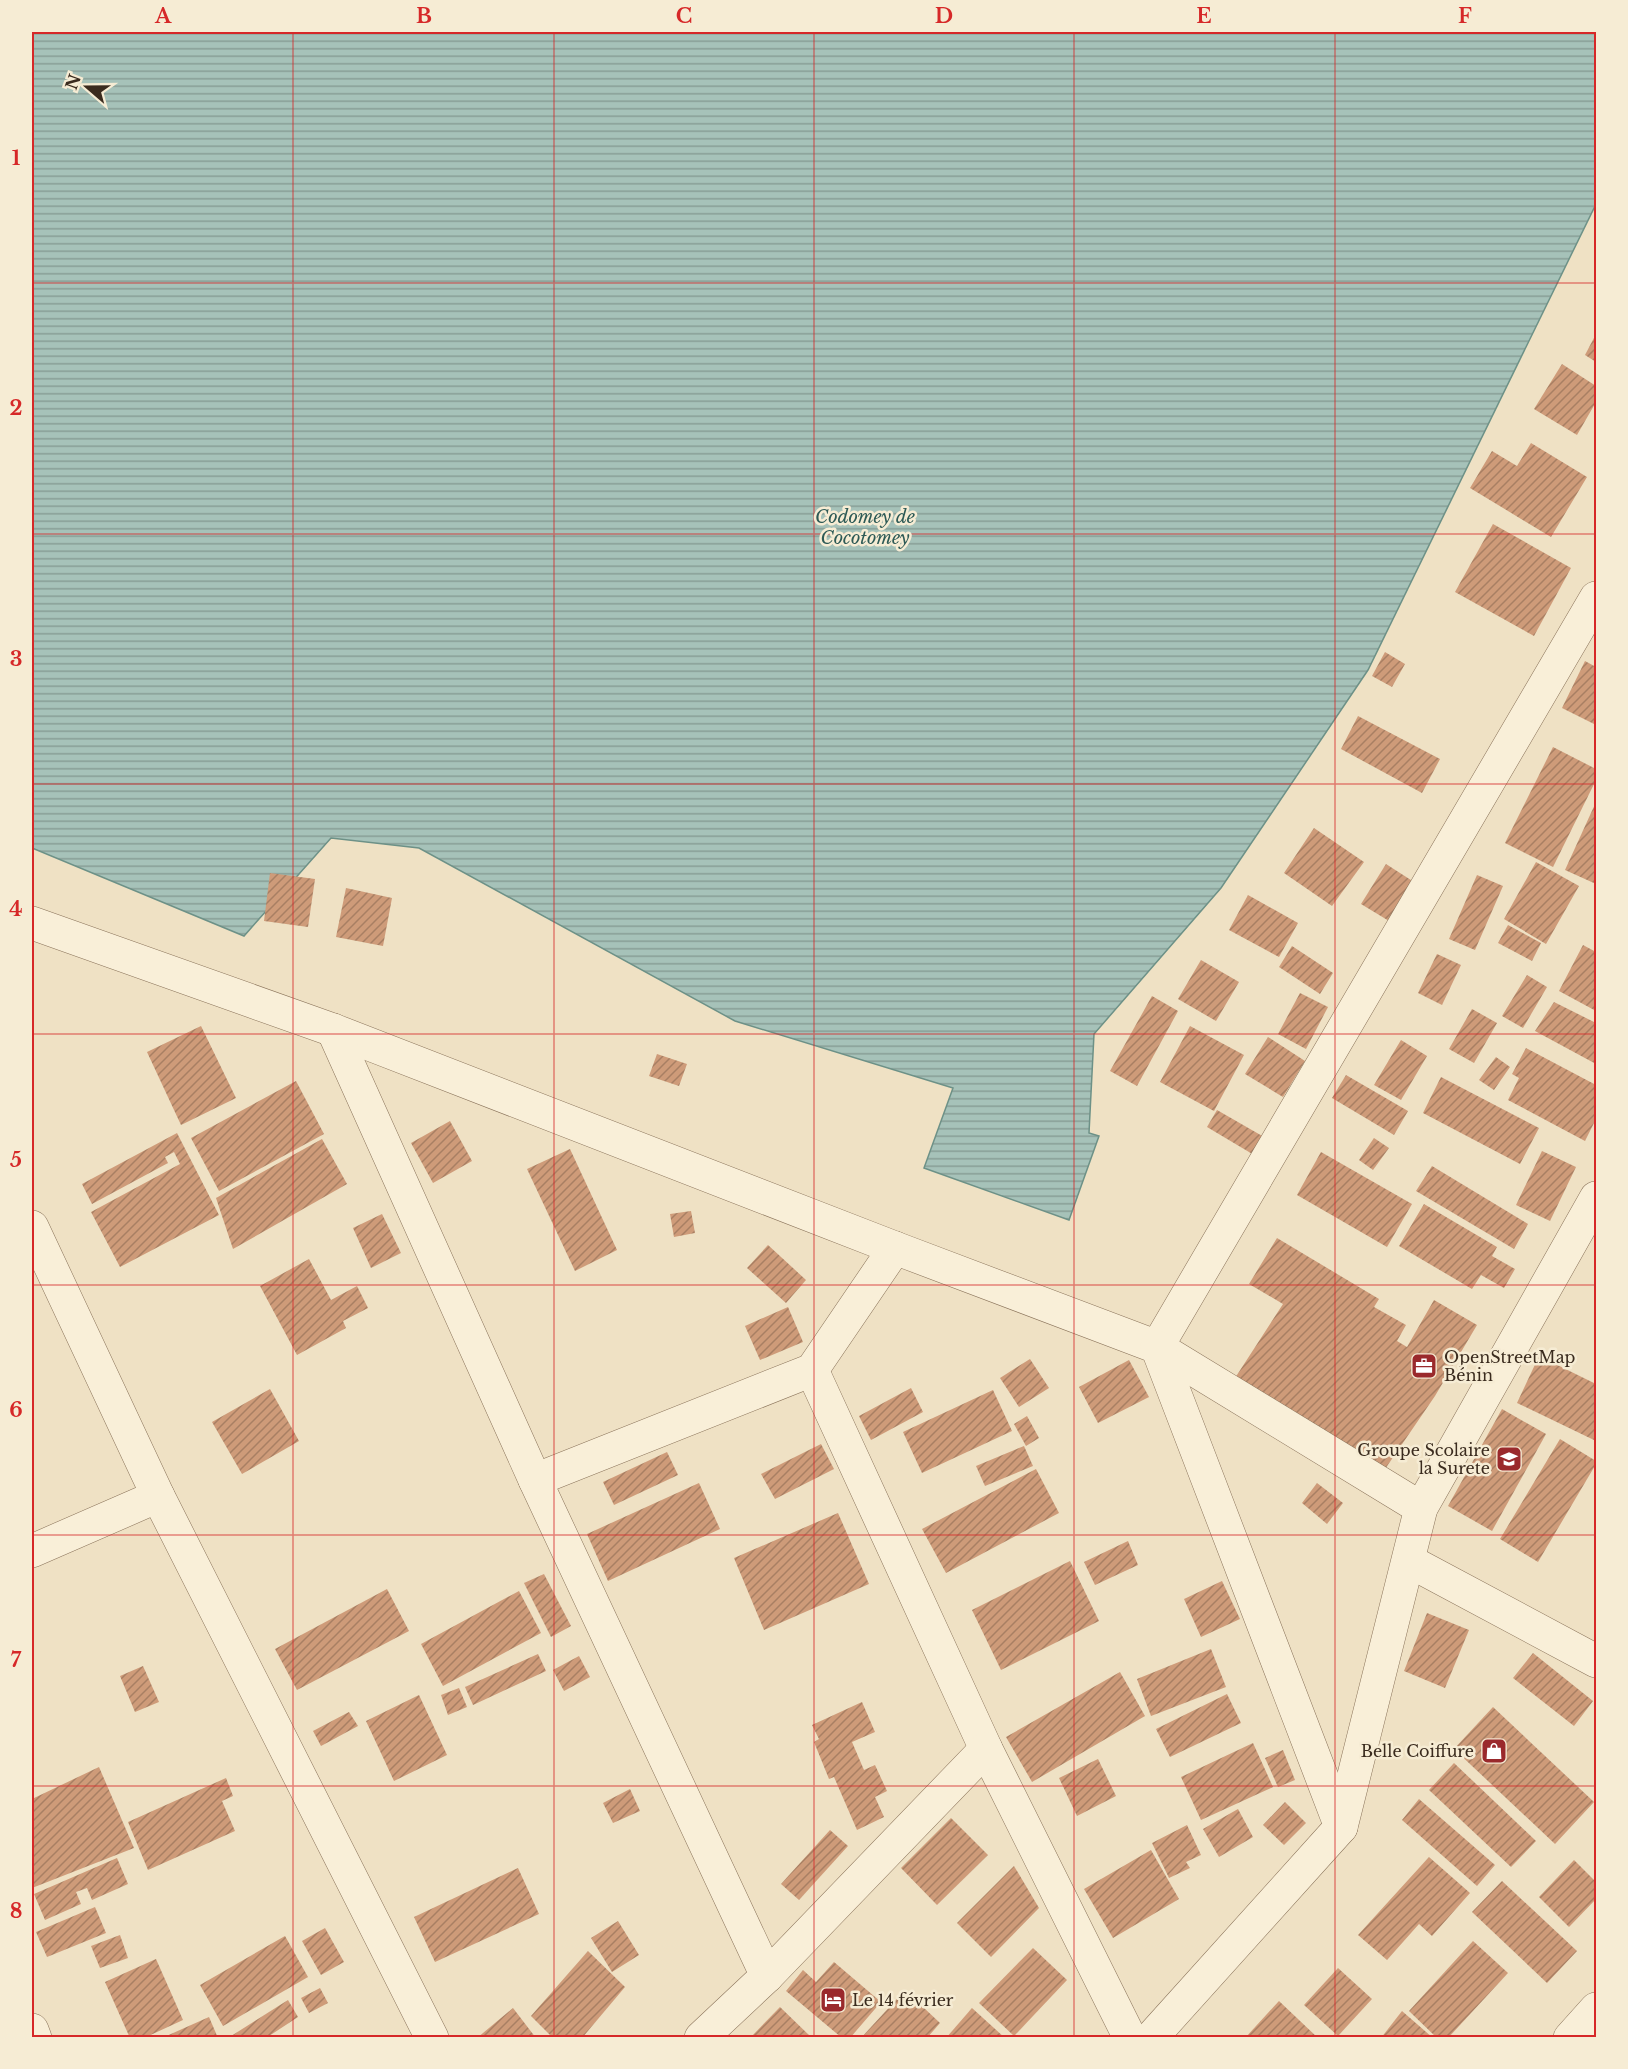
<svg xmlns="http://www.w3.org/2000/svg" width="1628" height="2069" font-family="'Libre Baskerville',serif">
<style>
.water{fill:url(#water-rules);stroke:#6d9187;stroke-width:1.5}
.building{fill:url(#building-hatch)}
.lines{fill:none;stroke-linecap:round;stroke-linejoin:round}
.minor-casing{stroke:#8a735a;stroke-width:34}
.minor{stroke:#f9efd8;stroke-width:33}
.grid{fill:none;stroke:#d62828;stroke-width:1.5;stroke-opacity:0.55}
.labels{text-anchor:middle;stroke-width:5;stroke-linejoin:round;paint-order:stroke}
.poi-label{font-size:16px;fill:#3a2b1e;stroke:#f6ecd4;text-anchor:start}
.water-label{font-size:18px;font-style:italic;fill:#2d5a56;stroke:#f6ecd4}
.neatline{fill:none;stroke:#d62828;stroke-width:2}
.grid-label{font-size:20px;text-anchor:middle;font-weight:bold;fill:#d62828}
</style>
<defs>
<pattern id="water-rules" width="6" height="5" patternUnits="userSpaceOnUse" patternTransform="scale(1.5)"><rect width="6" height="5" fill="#a6c2b9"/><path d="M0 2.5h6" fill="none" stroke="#889e96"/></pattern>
<pattern id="building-hatch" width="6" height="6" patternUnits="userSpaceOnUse" patternTransform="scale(1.5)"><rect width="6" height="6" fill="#ce9b79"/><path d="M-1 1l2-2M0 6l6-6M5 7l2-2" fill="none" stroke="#a87f63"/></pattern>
</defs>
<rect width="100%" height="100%" fill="#efe1c4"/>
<path class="water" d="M32,32H1596V204L1368,670L1221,888L1094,1034L1089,1133L1099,1136L1069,1220L924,1168L953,1088L735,1021L419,848L331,838L244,936L32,848Z"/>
<g class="building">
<path d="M1596,334V362L1585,355Z"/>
<path d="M1562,364L1596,386V402L1577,435L1534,409Z"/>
<path d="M1531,443L1587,477L1551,537L1470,488L1492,451L1517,466Z"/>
<path d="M1493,524L1571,568L1534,636L1455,592Z"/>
<path d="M1385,652L1405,664L1392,687L1372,676Z"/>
<path d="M1585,661L1596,667V725L1562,708Z"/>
<path d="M1358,716L1440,759L1422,793L1341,749Z"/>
<path d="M1553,747L1596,769V780L1553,867L1505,843Z"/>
<path d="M1596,802V884L1565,870Z"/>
<path d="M1314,828L1364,862L1332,906L1284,873Z"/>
<path d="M1536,862L1579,886L1546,944L1504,919Z"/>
<path d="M1386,864L1414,882L1389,921L1361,904Z"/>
<path d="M270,873L315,879L308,927L264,921Z"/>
<path d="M1477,875L1503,886L1475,950L1449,939Z"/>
<path d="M346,888L392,898L383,946L336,937Z"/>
<path d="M1248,895L1298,923L1279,957L1229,930Z"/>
<path d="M1508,925L1541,943L1532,961L1498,943Z"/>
<path d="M1583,945L1596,952V1011L1559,991Z"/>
<path d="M1292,946L1333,973L1320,994L1279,967Z"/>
<path d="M1437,954L1461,965L1442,1005L1418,993Z"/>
<path d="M1201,960L1239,982L1216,1021L1178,999Z"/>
<path d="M1527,975L1547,987L1523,1028L1502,1016Z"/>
<path d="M1300,993L1328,1007L1306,1049L1278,1034Z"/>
<path d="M1152,996L1178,1011L1137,1086L1110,1071Z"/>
<path d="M1554,1002L1596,1023V1064L1535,1031Z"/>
<path d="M1472,1009L1497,1023L1474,1063L1449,1049Z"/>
<path d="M201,1026L236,1098L181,1125L147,1052Z"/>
<path d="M1190,1026L1244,1055L1214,1111L1160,1082Z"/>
<path d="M1268,1037L1305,1061L1283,1097L1245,1074Z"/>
<path d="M1401,1040L1427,1056L1401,1100L1374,1085Z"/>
<path d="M1526,1048L1596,1085V1119L1585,1141L1508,1100L1519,1078L1512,1074Z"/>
<path d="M657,1054L687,1064L679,1086L649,1076Z"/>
<path d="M1496,1057L1510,1067L1494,1090L1479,1080Z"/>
<path d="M1346,1075L1408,1111L1394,1135L1332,1098Z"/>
<path d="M1441,1077L1539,1128L1520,1164L1423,1113Z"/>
<path d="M296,1081L324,1134L219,1191L191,1138Z"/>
<path d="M1217,1110L1264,1137L1254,1155L1207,1127Z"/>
<path d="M450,1121L472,1161L433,1183L411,1143Z"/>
<path d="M177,1133L219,1215L120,1267L91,1212L180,1164L174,1152L165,1157L168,1163L92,1204L82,1184Z"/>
<path d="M1374,1138L1389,1148L1373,1170L1359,1160Z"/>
<path d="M322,1139L347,1184L233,1249L216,1198Z"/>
<path d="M570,1149L617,1250L575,1271L527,1169Z"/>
<path d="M1542,1151L1576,1167L1550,1221L1516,1205Z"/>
<path d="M1321,1152L1412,1204L1387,1247L1297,1195Z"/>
<path d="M1432,1166L1528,1224L1514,1249L1416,1191Z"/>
<path d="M1424,1204L1497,1247L1492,1256L1515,1269L1504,1288L1481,1275L1472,1289L1399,1246Z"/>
<path d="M691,1211L695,1233L674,1237L670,1214Z"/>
<path d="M382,1214L401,1253L371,1268L353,1228Z"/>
<path d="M1277,1238L1379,1299L1374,1307L1406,1325L1397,1341L1407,1347L1434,1300L1477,1325L1435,1396L1383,1472L1235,1378L1283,1304L1249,1284Z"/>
<path d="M768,1245L806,1280L786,1303L747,1268Z"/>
<path d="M309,1259L331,1300L357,1286L368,1308L343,1321L346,1328L297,1355L260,1286Z"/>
<path d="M788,1307L803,1342L760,1360L745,1326Z"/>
<path d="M1539,1356L1596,1384V1441L1517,1403Z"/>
<path d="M1030,1359L1049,1388L1019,1407L1000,1378Z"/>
<path d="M1129,1360L1149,1397L1098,1423L1079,1387Z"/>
<path d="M911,1388L923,1412L871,1440L859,1416Z"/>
<path d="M270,1389L299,1441L242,1474L212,1422Z"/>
<path d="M993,1390L1012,1431L922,1473L903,1432Z"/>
<path d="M1502,1409L1546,1434L1492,1531L1448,1506Z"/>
<path d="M1027,1416L1039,1438L1026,1446L1014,1424Z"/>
<path d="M1560,1439L1596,1461V1464L1538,1562L1500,1539Z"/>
<path d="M821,1444L834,1469L775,1499L761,1474Z"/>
<path d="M1024,1446L1033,1466L985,1486L976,1466Z"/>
<path d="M667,1452L678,1475L614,1505L603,1482Z"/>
<path d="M1036,1469L1059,1513L946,1573L922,1529Z"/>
<path d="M699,1483L720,1529L608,1581L587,1534Z"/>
<path d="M1317,1483L1343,1503L1327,1524L1302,1503Z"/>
<path d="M838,1513L869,1584L764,1630L734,1558Z"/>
<path d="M1128,1541L1138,1565L1095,1585L1084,1562Z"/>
<path d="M1070,1561L1099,1621L1001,1670L972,1610Z"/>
<path d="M544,1574L571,1626L551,1637L524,1583Z"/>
<path d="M1222,1581L1240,1619L1201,1637L1184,1599Z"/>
<path d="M387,1589L409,1631L297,1690L275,1649Z"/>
<path d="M519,1591L541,1633L443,1686L421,1644Z"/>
<path d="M1427,1613L1469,1630L1445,1688L1404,1671Z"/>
<path d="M1211,1649L1226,1687L1151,1716L1137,1679Z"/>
<path d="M1533,1653L1593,1701L1574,1726L1513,1678Z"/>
<path d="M538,1654L546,1671L473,1705L465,1687Z"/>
<path d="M579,1656L590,1677L564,1691L553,1670Z"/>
<path d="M143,1666L159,1702L135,1712L120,1676Z"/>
<path d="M1120,1672L1145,1716L1032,1782L1006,1737Z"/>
<path d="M459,1688L467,1707L448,1715L441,1695Z"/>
<path d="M1227,1694L1241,1723L1170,1757L1156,1729Z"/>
<path d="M419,1695L447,1755L394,1781L366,1721Z"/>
<path d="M862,1702L875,1732L852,1742L864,1770L875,1765L887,1791L875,1797L884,1817L857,1830L834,1777L829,1779L814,1742L819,1739L812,1725Z"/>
<path d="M1493,1707L1594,1802L1555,1844L1454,1749Z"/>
<path d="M349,1712L358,1726L321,1746L313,1731Z"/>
<path d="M1253,1743L1273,1787L1201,1820L1181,1777Z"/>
<path d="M1283,1750L1295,1780L1278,1787L1265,1758Z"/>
<path d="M1098,1759L1116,1796L1077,1816L1059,1778Z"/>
<path d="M1454,1763L1536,1841L1511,1867L1429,1790Z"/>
<path d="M99,1767L134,1848L32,1888V1799Z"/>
<path d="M226,1778L233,1796L222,1801L235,1831L148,1870L128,1822Z"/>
<path d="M630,1789L640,1811L613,1823L603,1803Z"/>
<path d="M1419,1799L1495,1865L1477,1886L1402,1820Z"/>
<path d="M1285,1802L1306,1823L1284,1845L1263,1825Z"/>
<path d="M1238,1809L1253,1837L1219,1857L1203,1829Z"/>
<path d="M951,1818L988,1855L937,1905L901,1868Z"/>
<path d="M1187,1825L1201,1855L1186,1862L1190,1868L1169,1878L1152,1843Z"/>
<path d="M830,1830L848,1846L799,1900L781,1884Z"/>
<path d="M1151,1850L1179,1899L1113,1938L1084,1889Z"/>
<path d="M1429,1857L1470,1893L1432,1936L1419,1924L1387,1960L1358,1935Z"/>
<path d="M117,1858L128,1884L92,1900L87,1888L76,1892L81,1904L45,1920L34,1894Z"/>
<path d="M1574,1860L1596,1882V1899L1569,1927L1539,1897Z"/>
<path d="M1014,1866L1039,1908L991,1957L957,1923Z"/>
<path d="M518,1868L539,1914L435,1962L414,1917Z"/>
<path d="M1502,1881L1577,1951L1547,1983L1472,1912Z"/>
<path d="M95,1907L106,1933L47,1957L36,1932Z"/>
<path d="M618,1921L639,1955L612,1972L591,1938Z"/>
<path d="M325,1928L344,1962L321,1975L302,1941Z"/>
<path d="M120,1935L128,1958L100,1968L91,1946Z"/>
<path d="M285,1936L308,1977L223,2026L200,1985Z"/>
<path d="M1473,1941L1508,1973L1448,2038H1437L1409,2011Z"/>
<path d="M1033,1948L1067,1980L1014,2036L979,2003Z"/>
<path d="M588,1951L625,1987L582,2038H553L531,2016Z"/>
<path d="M156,1959L183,2020L144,2038H130L105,1982Z"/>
<path d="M834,1962L881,2002L850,2038H842L786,1991L803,1970L816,1982Z"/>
<path d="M1338,1968L1372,1999L1338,2036L1304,2005Z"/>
<path d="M320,1988L328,2003L309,2013L301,1998Z"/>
<path d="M905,1990L940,2023L927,2038H861Z"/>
<path d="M288,2000L298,2017L266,2038H228Z"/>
<path d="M1279,2001L1318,2038H1245Z"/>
<path d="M780,2007L812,2038H750Z"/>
<path d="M513,2008L536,2038H477Z"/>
<path d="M972,2008L1005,2038H946Z"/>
<path d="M1402,2011L1433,2038H1381Z"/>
<path d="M209,2017L218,2038H162Z"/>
</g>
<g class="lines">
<g class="minor-casing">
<g id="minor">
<path d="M32,923L333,1030L895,1248L1157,1347L1421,1508"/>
<path d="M333,1030L535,1480L767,1976"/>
<path d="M32,1227L158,1496L432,2038"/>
<path d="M1157,1347L1596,598"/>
<path d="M1157,1347L1341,1827"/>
<path d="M812,1370L986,1749L1130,2038"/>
<path d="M535,1480L812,1370L895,1248"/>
<path d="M32,1551L158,1496"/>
<path d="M1409,1561L1596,1661"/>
<path d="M32,2030L35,2038"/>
<path d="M701,2038L767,1976L986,1749"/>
<path d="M1151,2038L1341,1827L1421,1508L1596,1198"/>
<path d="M1570,2038L1596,2009"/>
</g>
</g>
<use href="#minor" class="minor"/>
</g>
<path class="grid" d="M293,32V2038M554,32V2038M814,32V2038M1074,32V2038M1335,32V2038M32,283H1596M32,534H1596M32,784H1596M32,1034H1596M32,1285H1596M32,1535H1596M32,1786H1596"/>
<defs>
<g id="office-square" transform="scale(1.35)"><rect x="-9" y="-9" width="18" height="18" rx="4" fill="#9a292c" stroke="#f6ecd4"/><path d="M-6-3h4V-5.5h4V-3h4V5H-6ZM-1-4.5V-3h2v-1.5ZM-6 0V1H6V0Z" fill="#fff"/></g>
<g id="school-square" transform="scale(1.35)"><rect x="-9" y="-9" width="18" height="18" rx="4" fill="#9a292c" stroke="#f6ecd4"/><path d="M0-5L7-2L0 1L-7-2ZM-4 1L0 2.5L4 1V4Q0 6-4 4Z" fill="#fff"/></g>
<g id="shop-square" transform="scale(1.35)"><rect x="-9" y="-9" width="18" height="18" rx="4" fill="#9a292c" stroke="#f6ecd4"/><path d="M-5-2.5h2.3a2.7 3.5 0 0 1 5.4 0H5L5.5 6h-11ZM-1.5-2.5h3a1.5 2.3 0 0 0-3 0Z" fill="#fff"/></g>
<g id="hotel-square" transform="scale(1.35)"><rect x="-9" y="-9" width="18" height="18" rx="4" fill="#9a292c" stroke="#f6ecd4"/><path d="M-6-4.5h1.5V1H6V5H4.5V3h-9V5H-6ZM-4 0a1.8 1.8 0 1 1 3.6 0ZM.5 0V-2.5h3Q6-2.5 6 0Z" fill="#fff"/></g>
</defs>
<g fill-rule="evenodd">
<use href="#office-square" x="1424" y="1366"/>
<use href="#school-square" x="1509" y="1459"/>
<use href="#shop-square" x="1494" y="1751"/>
<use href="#hotel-square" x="833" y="2000"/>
</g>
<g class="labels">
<g class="poi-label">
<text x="1444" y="1363">OpenStreetMap<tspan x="1444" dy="18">Bénin</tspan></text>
<text x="1490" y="1456" text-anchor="end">Groupe Scolaire<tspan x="1490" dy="18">la Surete</tspan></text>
<text x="1474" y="1757" text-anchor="end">Belle Coiffure</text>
<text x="852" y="2006">Le 14 février</text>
</g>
<g class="water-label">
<text x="865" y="523">Codomey de<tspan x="865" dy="21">Cocotomey</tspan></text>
</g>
</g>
<rect width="1628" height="2069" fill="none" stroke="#f6ecd4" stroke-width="66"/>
<g transform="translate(87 87) rotate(290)" stroke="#f6ecd4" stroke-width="4.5" paint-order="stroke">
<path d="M0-4.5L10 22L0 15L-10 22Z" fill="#3a2b1e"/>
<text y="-9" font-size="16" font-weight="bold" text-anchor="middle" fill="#3a2b1e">N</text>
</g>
<rect x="33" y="33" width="1562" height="2003" class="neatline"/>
<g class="grid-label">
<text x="163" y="23">A</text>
<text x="424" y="23">B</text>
<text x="684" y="23">C</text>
<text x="944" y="23">D</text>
<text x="1204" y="23">E</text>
<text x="1465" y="23">F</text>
<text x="16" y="165">1</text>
<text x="16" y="415">2</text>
<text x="16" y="666">3</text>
<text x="16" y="916">4</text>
<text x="16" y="1167">5</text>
<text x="16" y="1417">6</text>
<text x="16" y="1667">7</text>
<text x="16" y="1918">8</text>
</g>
</svg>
